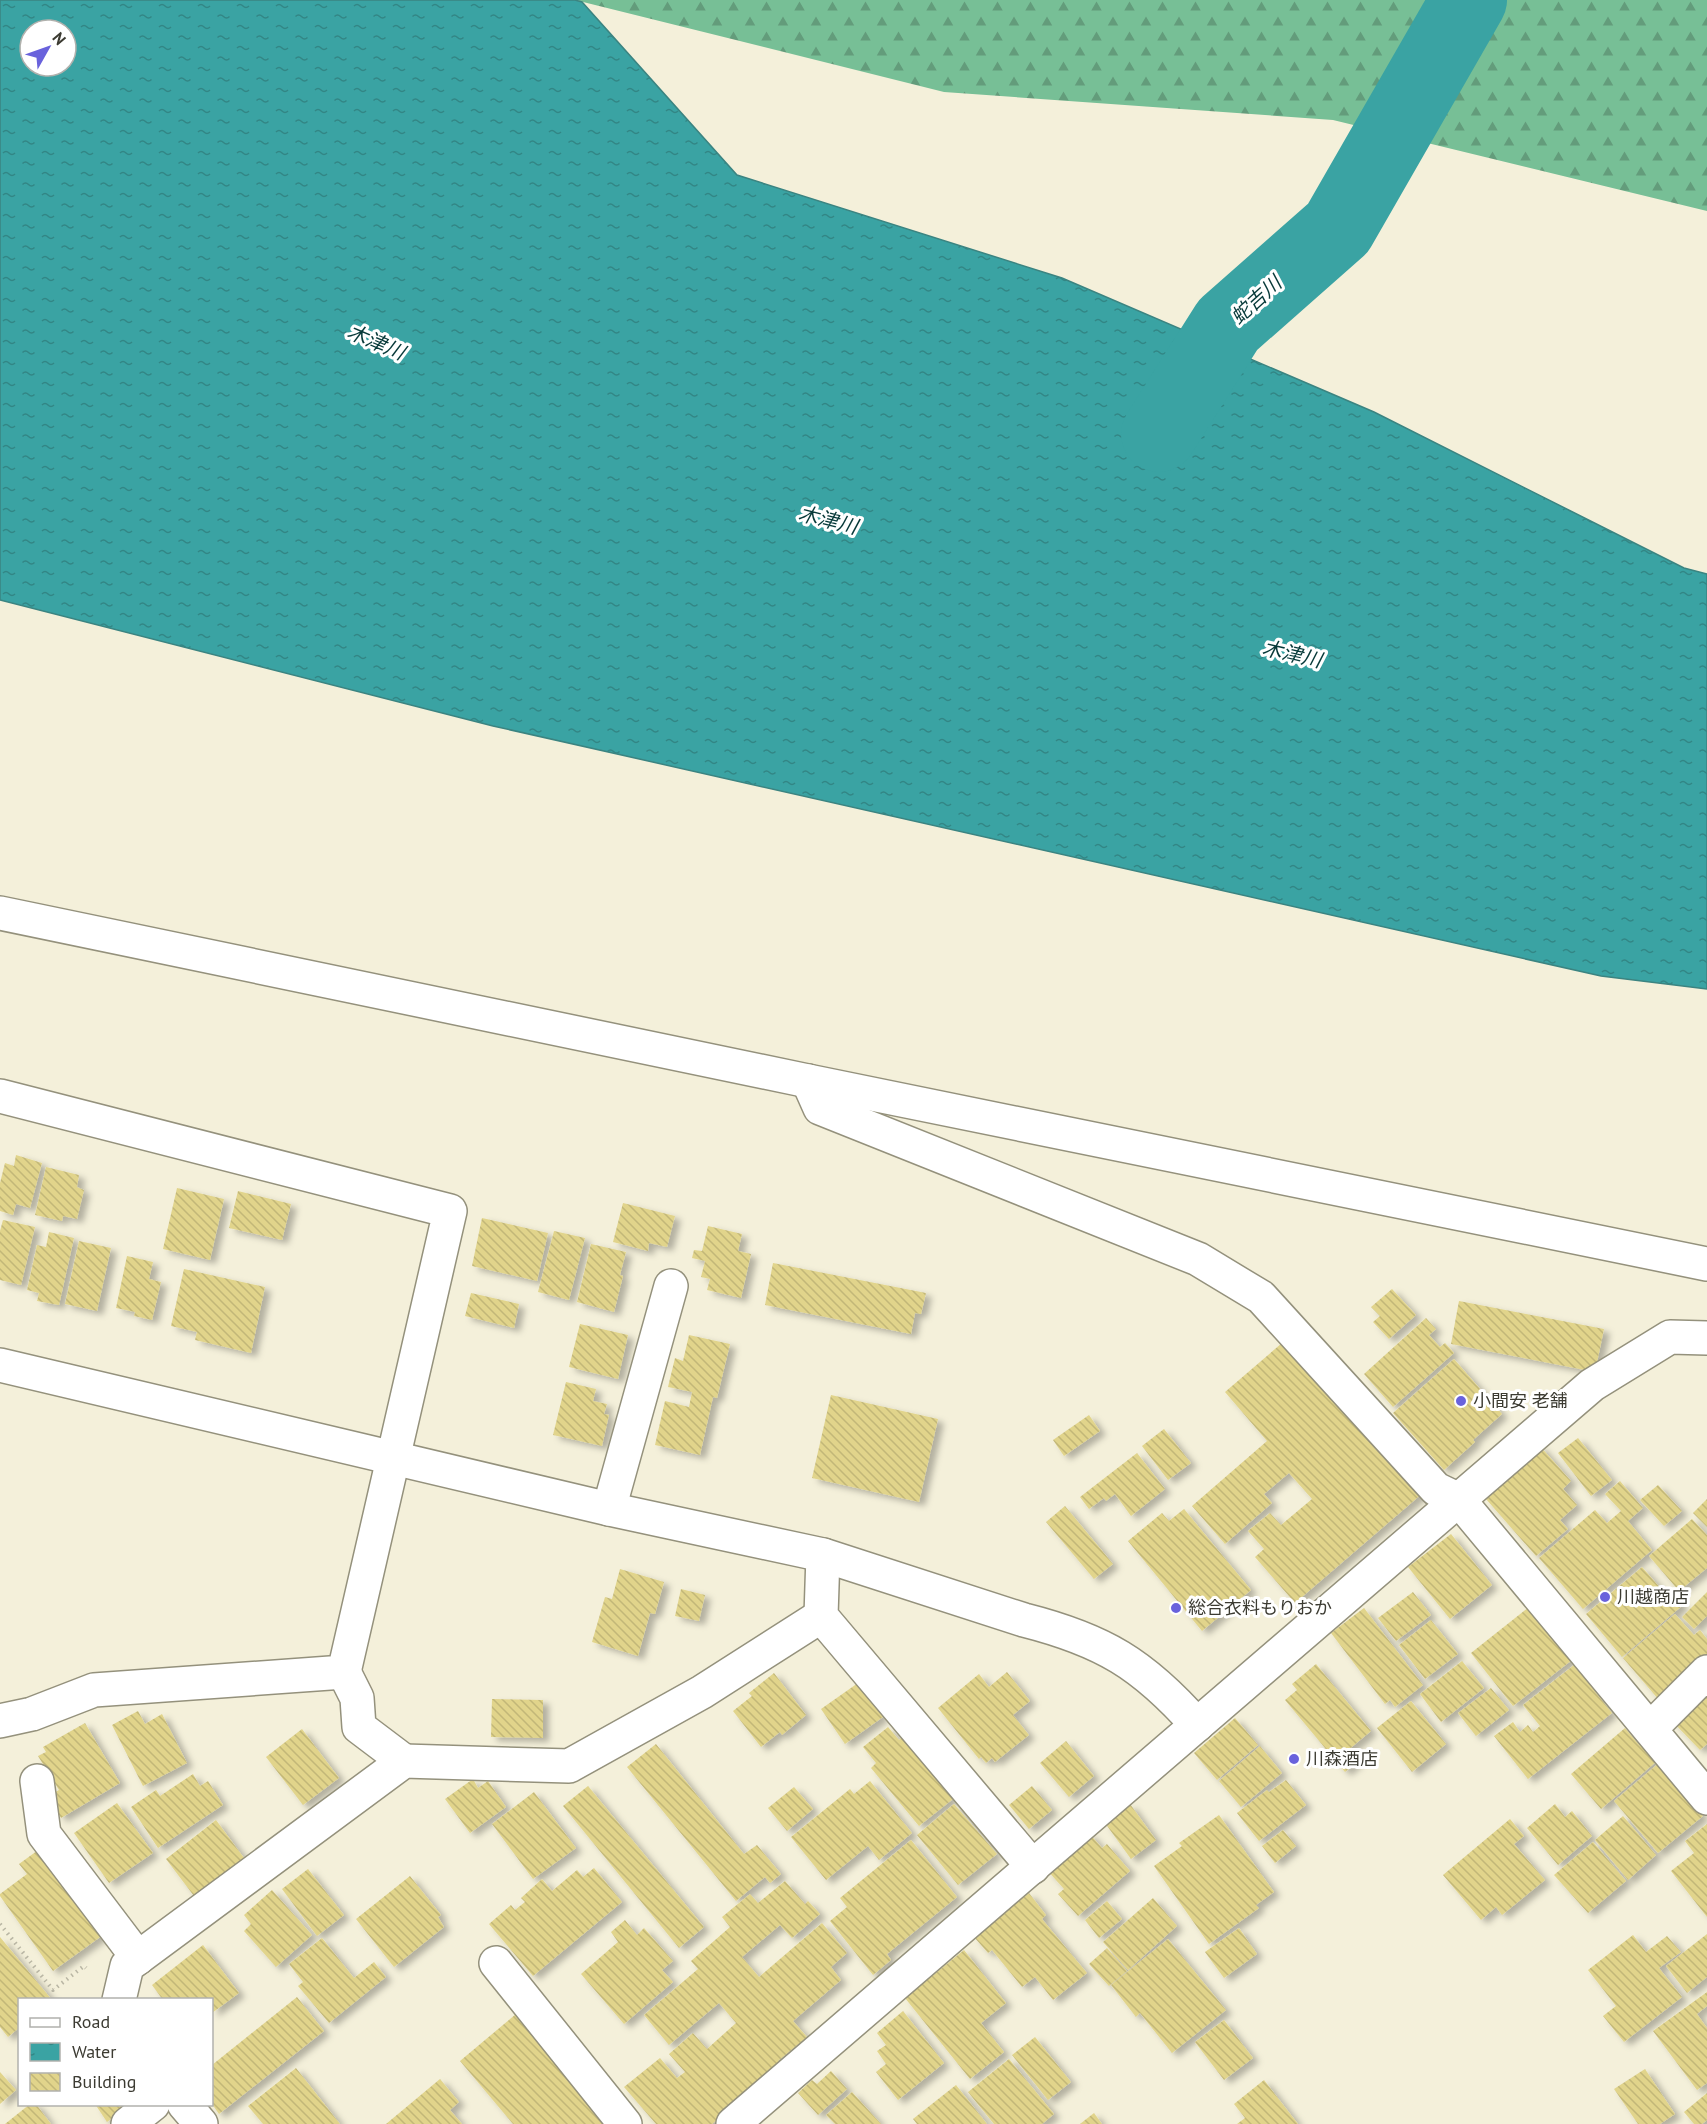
<svg xmlns="http://www.w3.org/2000/svg" width="1707" height="2124" font-family="'PT Sans','Noto Sans JP',sans-serif">
<style>
.forest{fill:url(#forest-firs)}
.water{fill:url(#water-ripples);stroke:#3b8481;stroke-width:1.5;fill-rule:evenodd}
.lines{fill:none;stroke-linecap:round;stroke-linejoin:round}
.river{stroke:#3aa3a3;stroke-width:76}
.building{fill:url(#building-back-hatch);filter:url(#shadow)}
.minor-casing{stroke:#94917c;stroke-width:36}
.path{stroke:#b9b6a4;stroke-width:4;stroke-dasharray:1.5 4.5;stroke-linecap:butt}
.minor{stroke:#fff;stroke-width:33}
.poi-dot{fill:#6962dc;stroke:#fff;stroke-width:2}
.labels{text-anchor:middle;stroke-width:6;stroke-linejoin:round;paint-order:stroke}
.poi-label{font-size:18px;fill:#3c3b32;stroke:#fff;text-anchor:start}
.water-label{font-size:20px;font-style:italic;fill:#073939;stroke:#fff}
</style>
<defs>
<pattern id="forest-firs" width="22" height="20" patternUnits="userSpaceOnUse" patternTransform="scale(1.5)"><rect width="22" height="20" fill="#77bf96"/><path d="M5 1l3.5 6h-7zM16 11l3.5 6h-7z" fill="#639c7b"/></pattern>
<pattern id="water-ripples" width="26" height="14" patternUnits="userSpaceOnUse" patternTransform="scale(1.5)"><rect width="26" height="14" fill="#3aa3a3"/><path d="M2 4q2-2 4 0t4 0M15 11q2-2 4 0t4 0" fill="none" stroke="#328685"/></pattern>
<pattern id="building-back-hatch" width="6" height="6" patternUnits="userSpaceOnUse" patternTransform="scale(1.5)"><rect width="6" height="6" fill="#e1d48b"/><path d="M-1 5l2 2M0 0l6 6M5-1l2 2" fill="none" stroke="#c2b778"/></pattern>
<filter id="shadow"><feDropShadow dx="6" dy="4" stdDeviation="3" flood-color="#0004"/></filter>
</defs>
<rect width="100%" height="100%" fill="#f4f0da"/>
<path class="forest" d="M575,0H1707V211L1333,120L944,92Z"/>
<path class="water" d="M0,0H575L582,2L737,175L1062,278L1374,412L1684,568L1707,574V989L1601,976L493,726L0,600ZM30,30H66V66H30Z"/>
<g class="lines">
<path class="river" d="M1159,434L1228,325L1338,228L1469,0"/>
</g>
<g class="building">
<path d="M16,1155L42,1163L30,1208L16,1204L13,1215L0,1211V1183L5,1163L14,1166Z"/>
<path d="M46,1167L79,1175L77,1187L84,1190L77,1219L63,1216L62,1221L35,1215Z"/>
<path d="M177,1188L224,1199L210,1260L163,1249Z"/>
<path d="M238,1191L291,1204L282,1240L229,1228Z"/>
<path d="M623,1203L675,1216L667,1247L649,1243L648,1251L613,1242Z"/>
<path d="M482,1218L548,1233L537,1281L472,1266Z"/>
<path d="M3,1220L35,1227L21,1285L0,1280V1231Z"/>
<path d="M708,1226L742,1234L738,1251L751,1254L741,1298L707,1290L710,1279L701,1277L705,1261L692,1258L694,1250L702,1251Z"/>
<path d="M554,1231L585,1238L569,1300L538,1292Z"/>
<path d="M49,1232L74,1238L59,1305L37,1301L39,1293L27,1290L37,1245L46,1247Z"/>
<path d="M79,1241L111,1248L97,1311L65,1304Z"/>
<path d="M591,1244L626,1252L620,1275L623,1276L614,1312L577,1302Z"/>
<path d="M127,1256L153,1262L149,1279L161,1282L152,1320L134,1316L135,1312L116,1308Z"/>
<path d="M773,1263L926,1293L921,1314L915,1313L911,1334L765,1305Z"/>
<path d="M184,1269L265,1287L251,1353L195,1340L197,1332L171,1326Z"/>
<path d="M1392,1289L1416,1315L1389,1339L1373,1322L1380,1316L1371,1307Z"/>
<path d="M471,1293L519,1304L514,1328L465,1316Z"/>
<path d="M1459,1301L1604,1329L1595,1372L1451,1344Z"/>
<path d="M1426,1318L1436,1329L1429,1335L1440,1347L1445,1343L1454,1353L1393,1407L1364,1374Z"/>
<path d="M580,1324L628,1335L618,1379L569,1367Z"/>
<path d="M689,1335L730,1344L717,1398L713,1397L700,1455L655,1445L665,1401L689,1407L692,1392L668,1387L675,1358L683,1361Z"/>
<path d="M1289,1337L1424,1492L1295,1603L1255,1557L1264,1549L1248,1531L1270,1513L1281,1525L1312,1499L1289,1473L1264,1494L1272,1503L1225,1544L1192,1506L1267,1441L1225,1392Z"/>
<path d="M1454,1359L1502,1414L1473,1440L1475,1442L1444,1470L1393,1413Z"/>
<path d="M566,1382L596,1389L593,1401L607,1404L604,1414L609,1415L602,1446L553,1435Z"/>
<path d="M831,1395L938,1419L919,1502L812,1478Z"/>
<path d="M1089,1415L1100,1431L1064,1456L1053,1440Z"/>
<path d="M1164,1429L1191,1463L1168,1480L1142,1446Z"/>
<path d="M1578,1438L1612,1480L1591,1496L1558,1453Z"/>
<path d="M1539,1445L1571,1481L1563,1489L1577,1505L1560,1520L1568,1529L1536,1556L1486,1499L1491,1495L1486,1491Z"/>
<path d="M1137,1453L1165,1489L1131,1516L1115,1494L1106,1501L1104,1498L1089,1509L1080,1497Z"/>
<path d="M1620,1481L1643,1508L1628,1521L1652,1550L1583,1609L1539,1558L1595,1510L1607,1523L1621,1511L1605,1494Z"/>
<path d="M1658,1485L1682,1511L1664,1526L1640,1500Z"/>
<path d="M1707,1499V1527L1693,1513Z"/>
<path d="M1065,1506L1113,1564L1094,1579L1046,1522Z"/>
<path d="M1184,1509L1251,1590L1202,1631L1128,1541L1162,1513L1169,1521Z"/>
<path d="M1692,1519L1707,1535V1568L1679,1591L1649,1556Z"/>
<path d="M1451,1534L1492,1585L1450,1619L1408,1567Z"/>
<path d="M1642,1567L1669,1598L1674,1594L1683,1605L1622,1657L1586,1614Z"/>
<path d="M620,1569L664,1582L655,1614L650,1613L638,1656L592,1642L605,1597L612,1599Z"/>
<path d="M681,1589L705,1595L699,1621L675,1616Z"/>
<path d="M1413,1592L1431,1615L1396,1641L1378,1618Z"/>
<path d="M1707,1592V1616L1694,1629L1682,1617Z"/>
<path d="M1529,1607L1572,1660L1513,1706L1471,1653Z"/>
<path d="M1364,1608L1423,1685L1395,1707L1390,1700L1385,1704L1331,1633Z"/>
<path d="M1675,1614L1694,1635L1700,1630L1707,1639V1660L1659,1700L1623,1658Z"/>
<path d="M1431,1620L1458,1654L1425,1679L1399,1645Z"/>
<path d="M1462,1661L1484,1688L1441,1722L1420,1694Z"/>
<path d="M1316,1664L1371,1731L1347,1751L1357,1762L1345,1772L1285,1700L1297,1690L1292,1684Z"/>
<path d="M1574,1665L1612,1713L1528,1779L1494,1736L1513,1722L1520,1732L1528,1725L1533,1732L1540,1726L1523,1705Z"/>
<path d="M1007,1672L1030,1701L1013,1715L1029,1735L995,1762L992,1758L986,1763L981,1757L979,1759L938,1708L979,1674L989,1687Z"/>
<path d="M774,1673L806,1715L782,1735L780,1732L761,1747L733,1711L752,1696L749,1693Z"/>
<path d="M858,1683L883,1717L845,1744L821,1709Z"/>
<path d="M1707,1687V1744L1700,1750L1671,1720Z"/>
<path d="M1491,1688L1509,1710L1476,1736L1458,1713Z"/>
<path d="M492,1699L543,1700V1738L491,1737Z"/>
<path d="M1411,1701L1446,1744L1412,1772L1377,1728Z"/>
<path d="M138,1711L145,1724L162,1714L187,1763L143,1786L112,1725Z"/>
<path d="M1235,1718L1258,1745L1217,1780L1194,1753Z"/>
<path d="M85,1723L120,1783L61,1818L48,1796L59,1790L38,1756L46,1752L43,1747Z"/>
<path d="M888,1727L899,1740L902,1737L953,1799L919,1826L871,1768L876,1763L863,1747Z"/>
<path d="M1625,1728L1640,1746L1642,1745L1657,1761L1601,1809L1571,1774Z"/>
<path d="M302,1729L339,1778L303,1805L266,1757Z"/>
<path d="M1066,1741L1094,1776L1069,1797L1040,1763Z"/>
<path d="M656,1744L744,1854L757,1845L781,1874L770,1883L765,1877L736,1901L627,1767Z"/>
<path d="M1260,1746L1282,1773L1241,1807L1219,1781Z"/>
<path d="M1659,1763L1703,1816L1658,1853L1614,1801Z"/>
<path d="M193,1774L200,1786L208,1781L223,1805L158,1848L131,1807L156,1790L160,1796Z"/>
<path d="M473,1779L478,1788L488,1781L506,1807L470,1833L445,1799Z"/>
<path d="M1286,1780L1306,1805L1259,1841L1237,1813L1267,1790L1269,1792Z"/>
<path d="M870,1781L912,1833L879,1860L868,1846L826,1880L791,1837L850,1789L854,1794Z"/>
<path d="M588,1786L704,1927L679,1948L563,1806Z"/>
<path d="M1032,1786L1052,1810L1029,1829L1009,1805Z"/>
<path d="M794,1787L813,1809L787,1831L768,1808Z"/>
<path d="M534,1792L576,1848L533,1879L492,1824Z"/>
<path d="M117,1803L153,1853L109,1883L74,1833Z"/>
<path d="M954,1804L997,1854L958,1885L917,1835Z"/>
<path d="M1130,1804L1156,1840L1131,1859L1105,1823Z"/>
<path d="M1555,1804L1565,1817L1572,1811L1592,1836L1558,1865L1527,1828Z"/>
<path d="M1219,1815L1274,1892L1256,1905L1259,1908L1209,1944L1154,1866L1182,1846L1179,1843Z"/>
<path d="M1623,1816L1656,1855L1628,1880L1595,1840Z"/>
<path d="M1510,1819L1524,1836L1514,1844L1545,1880L1502,1915L1496,1907L1481,1920L1443,1875Z"/>
<path d="M216,1820L244,1858L236,1864L240,1869L206,1895L202,1889L194,1896L166,1859Z"/>
<path d="M1707,1824V1917L1671,1871L1694,1853L1685,1841Z"/>
<path d="M1283,1830L1296,1846L1275,1863L1262,1846Z"/>
<path d="M1089,1833L1102,1848L1107,1844L1130,1871L1078,1916L1058,1894L1064,1889L1047,1870Z"/>
<path d="M911,1840L957,1897L887,1954L891,1960L873,1975L830,1921L847,1907L840,1898Z"/>
<path d="M1593,1842L1626,1881L1588,1913L1554,1875Z"/>
<path d="M41,1848L103,1935L53,1971L0,1896V1894L27,1874L19,1864Z"/>
<path d="M594,1868L622,1902L533,1976L489,1924L511,1905L515,1910L525,1902L521,1898L542,1879L552,1891L577,1870L583,1877Z"/>
<path d="M308,1869L344,1915L317,1936L282,1889Z"/>
<path d="M410,1876L441,1915L438,1917L444,1927L394,1967L356,1919Z"/>
<path d="M785,1881L805,1904L808,1901L820,1914L792,1938L780,1925L742,1957L759,1977L822,1923L847,1953L831,1967L841,1980L793,2021L807,2037L778,2061L782,2065L712,2124H656L624,2087L660,2058L677,2078L685,2072L669,2054L693,2033L707,2049L736,2023L719,2003L669,2045L644,2015L698,1969L691,1961L730,1927L722,1917L750,1894L758,1903Z"/>
<path d="M272,1890L312,1935L276,1967L244,1931L251,1924L244,1915Z"/>
<path d="M1029,1893L1046,1915L1042,1919L1087,1973L1053,2000L1035,1977L1022,1987L992,1950L988,1953L974,1937Z"/>
<path d="M1153,1898L1177,1926L1128,1970L1103,1942Z"/>
<path d="M1107,1901L1122,1919L1099,1938L1085,1920Z"/>
<path d="M625,1920L637,1935L644,1928L673,1961L662,1970L673,1982L624,2024L581,1974L618,1942L611,1932Z"/>
<path d="M1239,1928L1257,1954L1224,1978L1205,1952Z"/>
<path d="M1707,1934V1977L1687,1993L1666,1966Z"/>
<path d="M1633,1935L1646,1952L1667,1936L1681,1952L1659,1968L1682,1997L1624,2042L1603,2016L1616,2006L1588,1970Z"/>
<path d="M0,1937L52,2000H20V2027L8,2037L0,2027Z"/>
<path d="M322,1938L354,1978L374,1962L386,1977L329,2023L298,1986L303,1982L289,1964Z"/>
<path d="M1168,1939L1226,2010L1172,2053L1140,2013L1136,2017L1111,1985Z"/>
<path d="M203,1945L239,1993L212,2013V2000H180L179,1998L176,2000H163L152,1985Z"/>
<path d="M1107,1948L1127,1971L1109,1986L1089,1964Z"/>
<path d="M964,1950L1006,2003L981,2023L1004,2052L970,2079L905,1998Z"/>
<path d="M1707,1992V2006L1697,2014L1707,2028V2083L1697,2090L1653,2031Z"/>
<path d="M297,1997L324,2031L219,2114L212,2104V2065Z"/>
<path d="M903,2011L944,2063L898,2100L876,2072L886,2064L877,2051L886,2045L877,2033Z"/>
<path d="M516,2014L607,2124H513L460,2061Z"/>
<path d="M1224,2020L1253,2058L1224,2080L1195,2042Z"/>
<path d="M1035,2037L1071,2082L1048,2100L1012,2055Z"/>
<path d="M1009,2059L1054,2114L1042,2124H994L968,2092Z"/>
<path d="M296,2068L340,2124H263L248,2106Z"/>
<path d="M1645,2069L1675,2114L1660,2124H1638L1614,2089Z"/>
<path d="M831,2071L847,2089L818,2115L798,2093L812,2080L817,2084Z"/>
<path d="M0,2072L16,2090L0,2104Z"/>
<path d="M440,2079L459,2102L450,2110L462,2124H386Z"/>
<path d="M1264,2080L1298,2124H1237L1245,2118L1234,2104Z"/>
<path d="M956,2085L987,2124H917L913,2119Z"/>
<path d="M852,2092L881,2124H835L826,2115Z"/>
<path d="M1707,2093V2120L1702,2124H1694L1684,2112Z"/>
<path d="M30,2104H36L51,2124H5Z"/>
<path d="M95,2104H131L107,2122Z"/>
<path d="M1094,2113L1102,2124H1080Z"/>
</g>
<g class="lines">
<g class="minor-casing">
<g id="minor">
<path d="M0,913L808,1081L1707,1264"/>
<path d="M808,1081L820,1108L1198,1259L1261,1297L1436,1489L1459,1500L1707,1798"/>
<path d="M0,1096L450,1211L344,1672L94,1690L32,1714L0,1721"/>
<path d="M0,1365L609,1509L823,1555L1024,1620C1103,1640 1143,1664 1197,1725"/>
<path d="M609,1509L671,1286"/>
<path d="M823,1555L821,1616L1033,1867"/>
<path d="M344,1672L357,1698L359,1727L404,1761"/>
<path d="M1650,1729L1707,1672"/>
<path d="M37,1781L44,1834L138,1958"/>
<path d="M496,1963L625,2124"/>
<path d="M119,2000L127,1966L404,1761L569,1766L702,1692L821,1616"/>
<path d="M184,2104L201,2124"/>
<path d="M128,2124L153,2104"/>
<path d="M733,2124L1592,1385L1670,1337L1707,1338"/>
</g>
</g>
<path class="path" d="M0,1924L53,1990L84,1966L86,1968"/>
<use href="#minor" class="minor"/>
</g>
<g class="poi-dot">
<circle cx="1461" cy="1401" r="6"/>
<circle cx="1605" cy="1597" r="6"/>
<circle cx="1176" cy="1608" r="6"/>
<circle cx="1294" cy="1759" r="6"/>
</g>
<g class="labels">
<g class="poi-label">
<text x="1473" y="1407">小間安 老舗</text>
<text x="1617" y="1603">川越商店</text>
<text x="1188" y="1614">総合衣料もりおか</text>
<text x="1306" y="1765">川森酒店</text>
</g>
<g class="water-label">
<text transform="translate(1256 300) rotate(-42)" y="7">蛇吉川</text>
<text transform="translate(376 342) rotate(23)" y="7">木津川</text>
<text transform="translate(828 520) rotate(14)" y="7">木津川</text>
<text transform="translate(1292 654) rotate(13)" y="7">木津川</text>
</g>
</g>
<rect x="18" y="1998" width="195" height="108" fill="#ffffff" stroke="#b1b1ad" stroke-width="1.5"/>
<rect x="30" y="2018" width="30" height="9" fill="#ffffff" stroke="#b1b1ad" stroke-width="1.5"/>
<text x="72" y="2028" font-size="18" fill="#3c3b32">Road</text>
<rect x="30" y="2043" width="30" height="18" fill="url(#water-ripples)" stroke="#b1b1ad" stroke-width="1.5"/>
<text x="72" y="2058" font-size="18" fill="#3c3b32">Water</text>
<rect x="30" y="2073" width="30" height="18" fill="url(#building-back-hatch)" stroke="#b1b1ad" stroke-width="1.5"/>
<text x="72" y="2088" font-size="18" fill="#3c3b32">Building</text>
<g transform="translate(48 48) rotate(50)"><circle r="28" fill="#ffffff" stroke="#b1b1ad" stroke-width="1.5"/>
<path d="M0-4.5L10 22L0 15L-10 22Z" fill="#6962dc"/>
<text y="-9" font-size="16" font-weight="bold" text-anchor="middle" fill="#3c3b32">N</text>
</g>
</svg>
